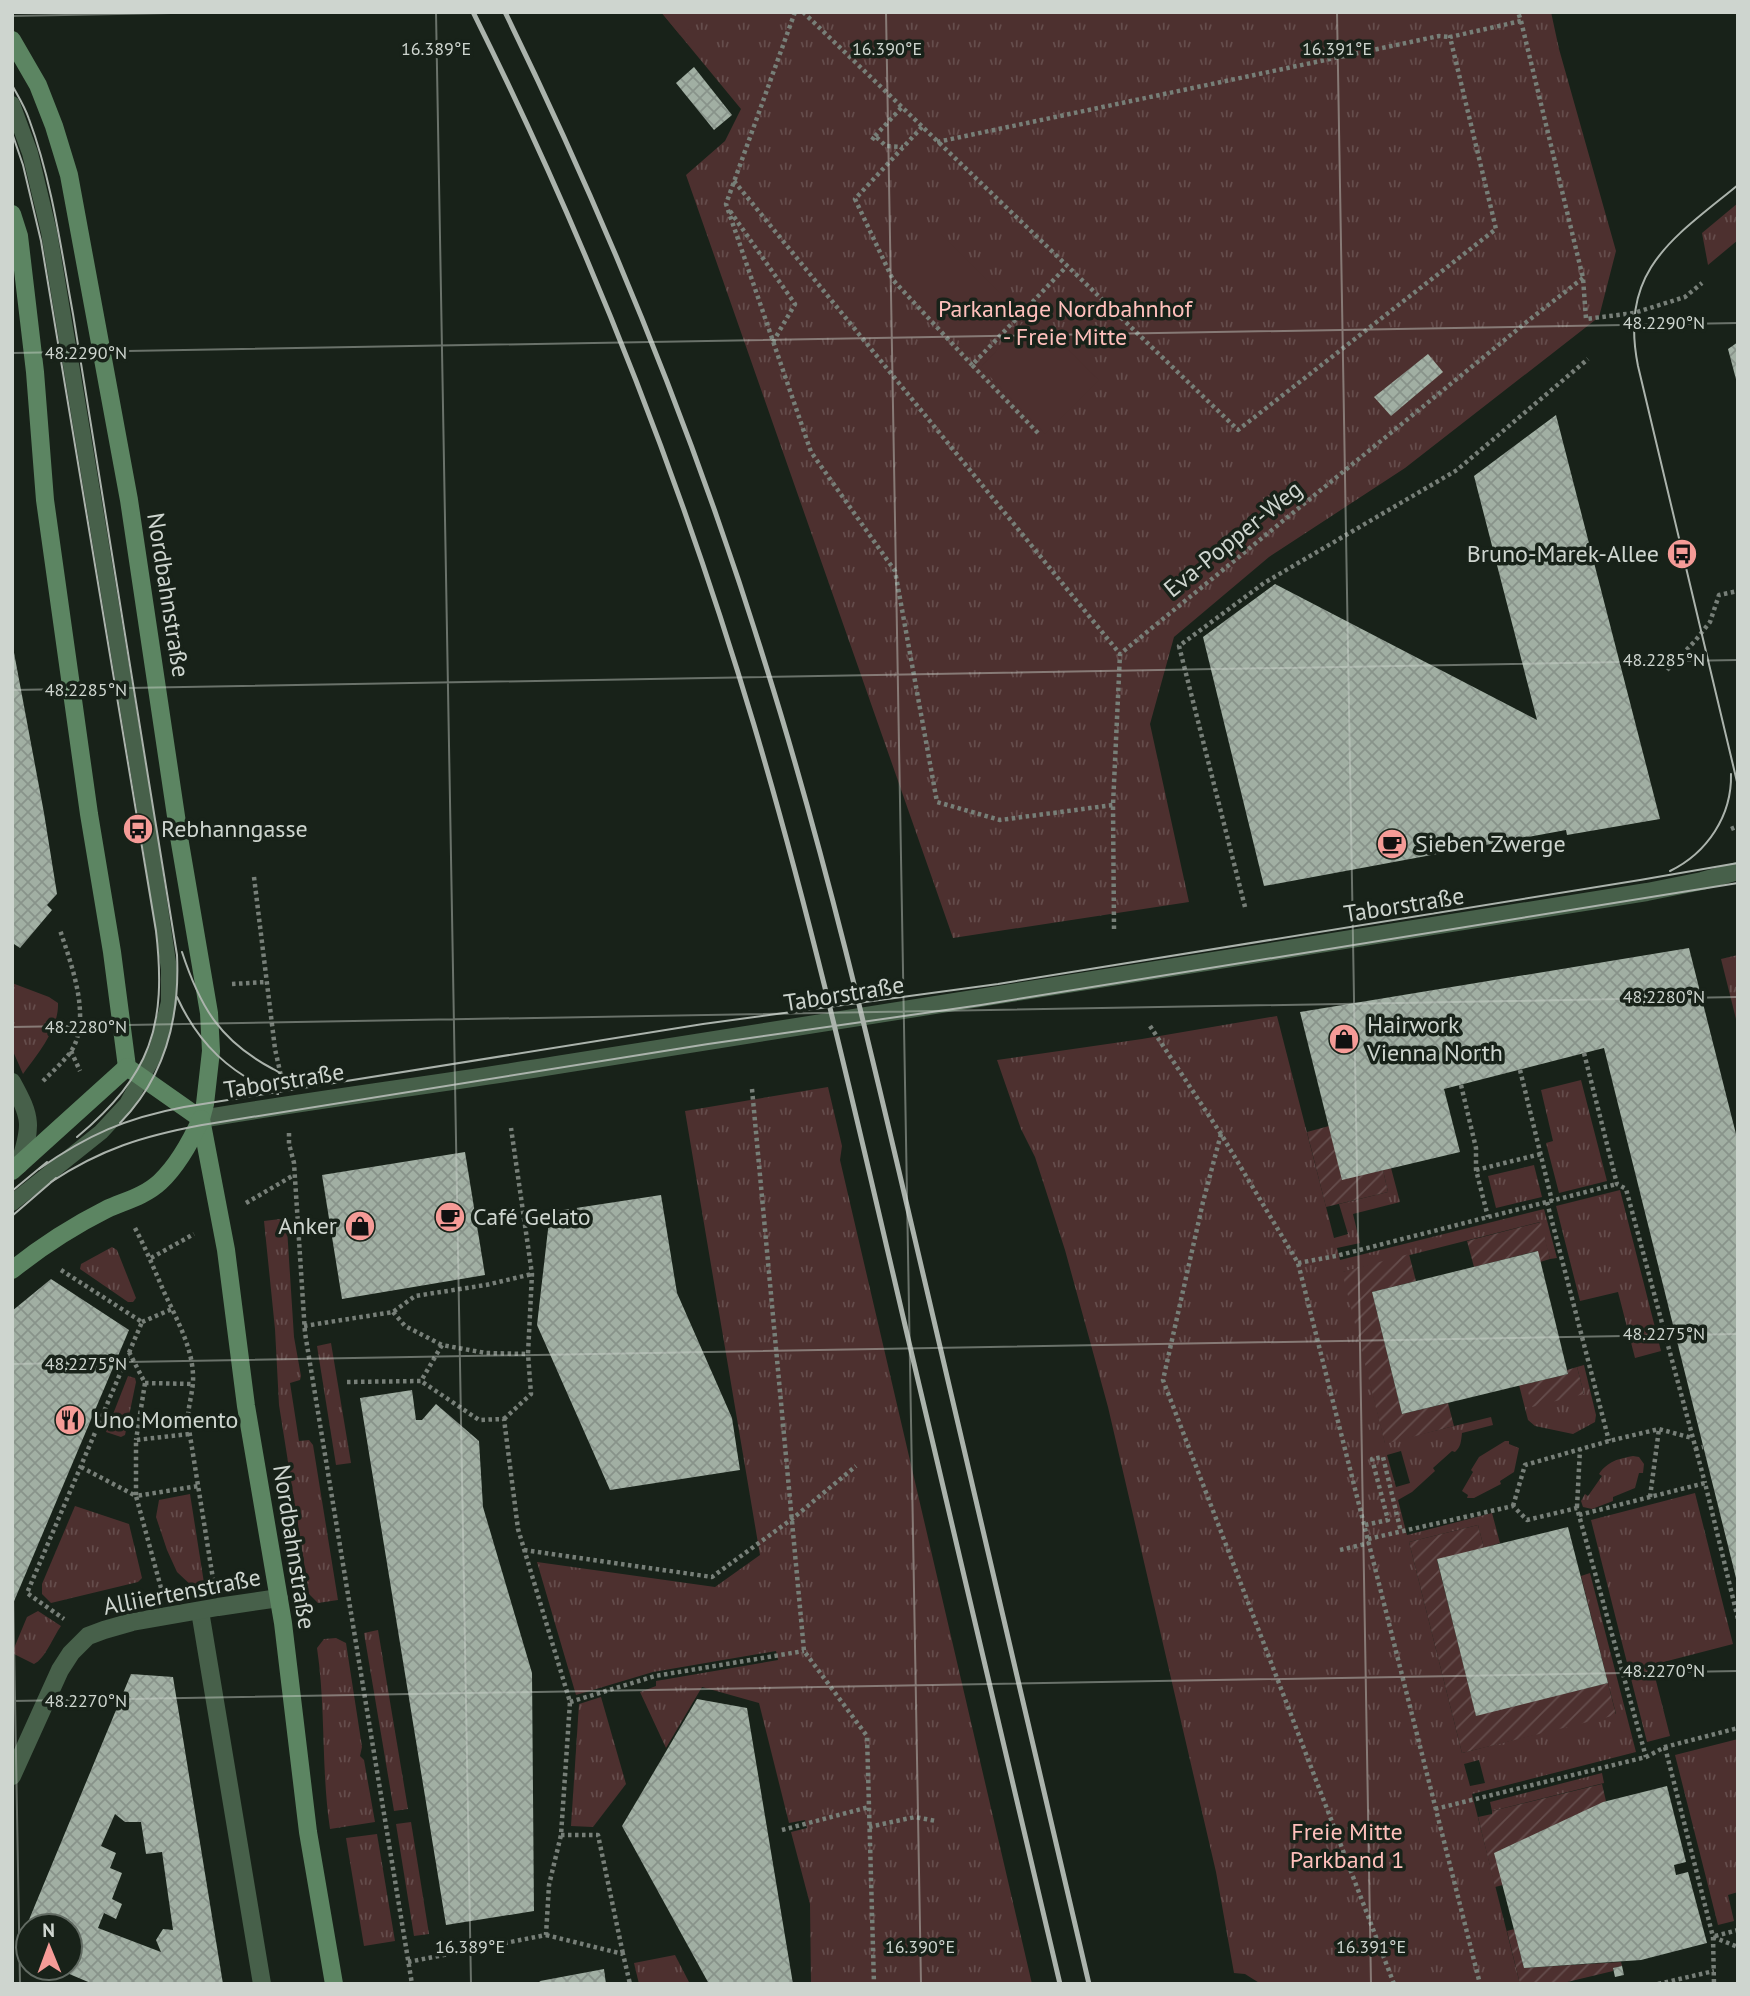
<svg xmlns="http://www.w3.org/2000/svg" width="1750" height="1996" font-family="'PT Sans',sans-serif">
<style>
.grass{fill:url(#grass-tufts);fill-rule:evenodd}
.garden{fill:url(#garden-furrows)}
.pitch{fill:#4d302f}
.building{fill:url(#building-cross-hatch);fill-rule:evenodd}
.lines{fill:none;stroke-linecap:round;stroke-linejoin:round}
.path{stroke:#777f78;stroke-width:4.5;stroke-dasharray:3.5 3.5;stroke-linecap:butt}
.service{stroke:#47604a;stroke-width:16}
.minor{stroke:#47604a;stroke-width:18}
.secondary{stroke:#5c8562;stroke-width:18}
.tram{stroke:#abb3ac;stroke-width:2}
.rail{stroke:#abb3ac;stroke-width:5}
.ticks{fill:none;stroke:#ced5cf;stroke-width:2;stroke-opacity:0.45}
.labels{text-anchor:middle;stroke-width:7;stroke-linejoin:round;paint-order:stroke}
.park-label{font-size:24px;fill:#ffc0bc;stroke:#182219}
.street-label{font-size:24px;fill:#ced5cf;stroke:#182219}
.poi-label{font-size:24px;fill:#ced5cf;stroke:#182219;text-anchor:start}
.ticks-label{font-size:18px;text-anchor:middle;fill:#ced5cf;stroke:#182219;stroke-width:7;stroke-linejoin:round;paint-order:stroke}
</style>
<defs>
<pattern id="grass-tufts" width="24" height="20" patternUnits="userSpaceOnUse" patternTransform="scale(1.75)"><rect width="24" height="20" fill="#4d302f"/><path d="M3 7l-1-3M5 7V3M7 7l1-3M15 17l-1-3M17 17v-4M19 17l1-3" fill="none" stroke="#654d4c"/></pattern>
<pattern id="garden-furrows" width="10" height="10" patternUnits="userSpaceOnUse" patternTransform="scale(1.75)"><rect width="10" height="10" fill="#4d302f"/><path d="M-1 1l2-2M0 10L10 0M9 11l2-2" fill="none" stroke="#654d4c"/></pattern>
<pattern id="building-cross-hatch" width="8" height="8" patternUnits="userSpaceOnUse" patternTransform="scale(1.75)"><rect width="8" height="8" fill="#a1afa3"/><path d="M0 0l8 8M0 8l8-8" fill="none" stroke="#88938a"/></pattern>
</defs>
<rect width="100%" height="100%" fill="#182219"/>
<g class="grass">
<path d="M661,12H1551L1559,49L1616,251L1599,317L1405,468L1269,557L1174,637L1150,724L1189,902L953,938L686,175L725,141L741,109Z"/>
<path d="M1738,203V240L1708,265L1702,233Z"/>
<path d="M1738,955V1027L1721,959Z"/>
<path d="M12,983L49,997L58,1003C59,1029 37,1055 23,1074L12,1049Z"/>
<path d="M1277,1016L1334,1238L1348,1234L1339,1204L1388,1192L1383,1170L1391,1168L1400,1202L1353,1214L1360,1243L1337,1248L1340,1260L1544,1209L1557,1258L1550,1259L1540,1222L1343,1272L1385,1443L1491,1417L1493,1425L1462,1433C1461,1441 1461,1447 1455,1452L1452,1451L1433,1468L1435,1471L1412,1492L1398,1500L1407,1535L1492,1513L1500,1543L1484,1548L1478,1525L1409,1542L1462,1753L1616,1714L1581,1576L1590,1573L1636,1752L1472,1794L1520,1984H1261L1245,1974L1234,1973L1216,1872L1108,1407L1065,1250L1035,1157L1021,1129L997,1060L1142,1039ZM1401,1451L1410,1483L1396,1487L1387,1455ZM1479,1760L1485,1783L1470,1786L1464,1764Z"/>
<path d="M1581,1080L1607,1181L1559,1193L1546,1143L1553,1141L1541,1090Z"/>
<path d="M828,1087L842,1146L840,1160L1032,1984H811L810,1904L791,1832L807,1828L805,1820L789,1823L759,1703L702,1687L666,1748L640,1692L656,1686V1681L778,1660L776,1651L653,1672L576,1695L537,1562L715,1587L760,1555L685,1111Z"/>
<path d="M1534,1165L1542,1197L1496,1208L1488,1176Z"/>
<path d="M1620,1190L1661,1351L1635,1358L1618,1292L1580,1301L1556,1206Z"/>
<path d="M280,1219L283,1220L287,1228L294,1337L301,1376L300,1380L290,1383L299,1441L309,1440L313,1445L338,1600L318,1603L309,1594L279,1405L275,1329L264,1221Z"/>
<path d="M112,1247L117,1250L136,1298L133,1302H128L80,1269L81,1264Z"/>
<path d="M331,1343L351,1463L336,1465L317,1346Z"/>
<path d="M1584,1365L1596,1415L1595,1422L1573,1434L1535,1426L1528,1420L1519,1385L1526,1384L1584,1394L1577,1367Z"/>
<path d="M128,1376L135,1378L136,1382L125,1435L121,1437L106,1432Z"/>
<path d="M1505,1441H1509V1444L1519,1448L1514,1472L1500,1481L1501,1484L1474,1498H1467L1468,1495L1462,1491L1473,1472L1471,1470L1479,1457Z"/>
<path d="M1633,1456L1639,1457L1644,1464L1643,1473H1639L1635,1488L1613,1497V1501L1592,1509L1583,1507L1581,1501L1585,1494L1588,1496L1602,1476L1599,1474C1608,1461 1618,1459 1633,1456Z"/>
<path d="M1695,1493L1733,1644L1652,1665L1670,1736L1647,1742L1591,1520Z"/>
<path d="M190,1494L204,1583L193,1587L177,1572L167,1550L156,1517L159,1500Z"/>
<path d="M75,1506L129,1524L142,1578L138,1582L51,1603L42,1594V1584Z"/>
<path d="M38,1611L61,1626C53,1637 45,1659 34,1664L12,1653L27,1617Z"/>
<path d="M378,1630L408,1809L394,1811L364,1633Z"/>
<path d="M336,1638L346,1643L362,1747L360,1756L364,1760L375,1822L330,1829C321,1769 326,1708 317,1648L324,1639Z"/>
<path d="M601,1697L626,1784L593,1827L571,1826L579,1704Z"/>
<path d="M1738,1739V1892L1728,1895L1734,1921L1718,1925L1675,1755Z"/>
<path d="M1602,1773L1604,1783L1492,1811L1490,1802Z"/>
<path d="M411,1822L429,1934L414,1936L396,1824Z"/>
<path d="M377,1834L395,1941L364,1946L346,1838Z"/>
<path d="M675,1955L690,1984H639L634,1963Z"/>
</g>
<g class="garden">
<path d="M1329,1126L1342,1179L1383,1170L1388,1192L1326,1207L1307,1132Z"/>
<path d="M1541,1222L1550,1259L1540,1262L1537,1251L1474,1267L1467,1241Z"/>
<path d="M1409,1254L1416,1281L1372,1292L1402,1414L1448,1403L1454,1426L1385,1444L1342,1272Z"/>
<path d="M1577,1367L1584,1394L1532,1407L1526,1384L1568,1374L1567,1370Z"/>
<path d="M1478,1525L1484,1548L1437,1560L1476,1715L1608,1683L1616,1715L1462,1753L1409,1542Z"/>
<path d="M1602,1784L1606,1801L1495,1853L1503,1885L1495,1887L1478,1817L1492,1814V1811Z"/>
<path d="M1514,1929L1524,1968L1621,1962L1622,1966L1613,1968V1971L1559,1984H1520L1507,1931Z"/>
</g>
<g class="pitch">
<path d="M661,12H712L680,35Z"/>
<path d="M941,234L1008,301L963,345L896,277Z"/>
<path d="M1031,314L1099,380L1045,434L981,367Z"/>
</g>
<g class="building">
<path d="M694,67L732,115L714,130L676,83Z"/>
<path d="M1738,342V383H1737L1728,349Z"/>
<path d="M1428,354L1443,372L1391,416L1374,397Z"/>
<path d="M1556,415L1660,819L1567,835L1566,830L1264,886L1203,637L1275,584L1537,720L1474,476Z"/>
<path d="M12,642L44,813L57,894L47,905L52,910L20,948L14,944L12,946Z"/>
<path d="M1689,948L1738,1142L1737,1582L1604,1048L1444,1089L1460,1152L1342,1180L1300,1012Z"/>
<path d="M465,1152L485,1275L342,1299L322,1175Z"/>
<path d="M661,1195L677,1293L732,1418L740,1470L610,1490L537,1325L550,1212Z"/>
<path d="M1538,1251L1568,1374L1402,1414L1372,1292Z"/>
<path d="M51,1279L129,1330L12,1606V1311Z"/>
<path d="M412,1390L416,1420H422L436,1404L479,1441L483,1507L532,1673L534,1911L446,1925L360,1398Z"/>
<path d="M1568,1527L1608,1683L1476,1716L1437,1559Z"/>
<path d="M131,1674L173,1677L223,1984H93L55,1968H70V1926H28V1957L16,1951ZM115,1814L125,1822H141L146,1854L162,1852L173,1930L163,1929L156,1940L161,1952L98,1928L104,1913L116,1919L122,1904L112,1899L122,1873L110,1868L116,1853L101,1846Z"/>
<path d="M697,1699L747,1708L793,1984H709L622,1826Z"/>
<path d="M1667,1786L1686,1862L1674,1865L1676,1875L1688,1872L1707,1943L1641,1960L1524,1968L1494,1853L1603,1802Z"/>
<path d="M1622,1966L1624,1975L1615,1977L1613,1968Z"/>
<path d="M604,1969L606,1984H538L540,1981Z"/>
</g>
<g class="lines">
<g class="path">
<path d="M795,12L726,204L811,452L895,571L937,802L1000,820L1113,805"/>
<path d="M803,12L1238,430L1496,229L1450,37L1521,21L1518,12"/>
<path d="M1521,21L1583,278L1586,319L1634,313L1685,297L1702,283"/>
<path d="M922,127L855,199L893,280L972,365"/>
<path d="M875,136L902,107"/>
<path d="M872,140L875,136L886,146L903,147"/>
<path d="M937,142L1439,36L1450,37"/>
<path d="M734,181L1120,654"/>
<path d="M730,211L795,304L773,342"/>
<path d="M1038,433L972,365L1066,267"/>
<path d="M1667,670L1695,641L1710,622L1719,595L1738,591"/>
<path d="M1731,829L1738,826"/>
<path d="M254,877L275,1049L281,1076"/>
<path d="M1245,907L1179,646L1264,583L1457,470L1588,359"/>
<path d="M1114,929L1113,805L1120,654L1529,320L1583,278"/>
<path d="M232,984L266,982"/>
<path d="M1150,1026L1221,1134L1298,1263L1480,1984"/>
<path d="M71,1051L80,1071"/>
<path d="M1584,1053L1617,1184L1626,1189L1705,1483"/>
<path d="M1520,1070L1552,1201"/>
<path d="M43,1081C52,1072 62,1063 70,1053C93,1020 71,964 60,930"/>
<path d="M1461,1085L1476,1148V1170L1488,1217"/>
<path d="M752,1089L804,1651L867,1736L874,1984"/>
<path d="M289,1133V1144L294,1163L305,1333L412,1984"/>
<path d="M1221,1134L1203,1202L1163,1380L1394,1984"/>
<path d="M1476,1170L1541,1154"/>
<path d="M1547,1202L1609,1441"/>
<path d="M246,1203L294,1175"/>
<path d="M135,1228C146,1249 155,1271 164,1292C176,1318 192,1346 193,1375C194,1391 187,1407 188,1423L213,1579"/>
<path d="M151,1258L194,1234"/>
<path d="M1298,1263L1336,1256L1617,1184"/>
<path d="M61,1270L142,1322L27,1593L64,1619"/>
<path d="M393,1312L405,1326L442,1345"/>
<path d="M142,1322L172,1309"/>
<path d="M304,1326L393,1312L415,1296L486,1285L532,1274"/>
<path d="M129,1352L145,1383L136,1440"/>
<path d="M347,1382L421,1381L442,1345L486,1353L528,1354L532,1274L511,1128"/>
<path d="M145,1383L193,1384"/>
<path d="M504,1419L531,1394L528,1354"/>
<path d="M1695,1449L1703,1447"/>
<path d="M81,1467L136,1496V1440L189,1434"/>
<path d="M1650,1497L1659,1429"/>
<path d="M1513,1506L1525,1465L1609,1441L1659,1429L1692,1438"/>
<path d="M1577,1507L1580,1449"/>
<path d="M1579,1515L1705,1483L1738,1619"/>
<path d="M1365,1525L1388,1520L1372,1459L1383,1457L1401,1532"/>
<path d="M1368,1539L1513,1506L1527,1520L1577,1508L1646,1757"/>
<path d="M524,1550L712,1577L792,1519L856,1466"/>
<path d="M1340,1550L1369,1543"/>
<path d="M161,1588L136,1496L198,1486"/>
<path d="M570,1702L655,1676L804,1651"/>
<path d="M1665,1747L1713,1937L1714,1984"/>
<path d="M1435,1809L1646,1757L1665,1747L1738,1728"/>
<path d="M869,1827L915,1817L936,1821"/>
<path d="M782,1830L869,1807"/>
<path d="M561,1835H598L623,1954"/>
<path d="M546,1935L623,1954L630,1984"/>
<path d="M1715,1936L1738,1930"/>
<path d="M1713,1937L1738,1947"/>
<path d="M408,1962L546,1935L549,1885L561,1835L570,1702L518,1529L504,1419L479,1420L421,1381"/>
<path d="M1658,1984L1714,1971"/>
</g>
<path class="service" d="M12,104L30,153L49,232L150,840L169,969V1002L157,1050L127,1104L101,1132L12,1203"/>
<g class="minor">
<path d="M12,1082C32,1118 32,1126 19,1165"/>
<path d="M201,1119C319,1099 439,1084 557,1065C920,1007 1283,948 1647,892L1702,881L1738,871"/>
<path d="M200,1611L262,1984"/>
<path d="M12,1776L60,1670L71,1653L88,1636L104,1630L132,1622L218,1607L279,1598"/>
</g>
<g class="secondary">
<path d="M12,40L38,85L54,126L69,175L129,500L180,843L209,1013L211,1051L205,1104L201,1119L226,1250L246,1406L283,1623L308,1832L334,1984"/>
<path d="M12,214L19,236L35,372L45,500L89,814L112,952L127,1067L201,1119"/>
<path d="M12,1171L127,1067"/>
<path d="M12,1270C42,1246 73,1226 107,1209C125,1201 145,1196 160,1182C177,1166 191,1141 201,1119"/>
</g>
<g class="tram">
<path d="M12,85C18,96 25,107 29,119C52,181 61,249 73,314L177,955C180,1018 165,1077 120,1123"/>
<path d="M12,133L23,165L41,241L156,931C167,1026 151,1075 77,1137"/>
<path d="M1738,185C1672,239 1619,270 1638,366L1738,786"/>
<path d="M1670,871C1707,853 1732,816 1731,774"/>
<path d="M182,952C200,1007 220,1041 273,1069C276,1070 279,1073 282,1074C293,1079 308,1079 320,1081"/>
<path d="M177,997C199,1045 230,1073 278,1094"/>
<path d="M39,1169C87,1135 126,1118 184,1107L703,1024L998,984L1640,880L1738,863"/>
<path d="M51,1182C101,1149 143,1136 202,1125L708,1044L981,1005L1738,883"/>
<path d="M12,1191L47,1162"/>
<path d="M12,1216L56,1178"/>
</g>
<g class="rail">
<path d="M473,12C587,241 681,480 754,725C814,927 860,1133 908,1338C959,1553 1009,1768 1060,1984"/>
<path d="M505,12C608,223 697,442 766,666C829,867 876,1073 924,1278C979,1513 1034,1748 1089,1984"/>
</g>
</g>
<path class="ticks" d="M436,12L471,1984M886,12L921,1984M1337,12L1371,1984M12,16L224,12M12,353L1738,323M12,690L1738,660M12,1027L1738,997M12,1364L1738,1334M12,1526L20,1984M12,1701L1738,1671"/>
<defs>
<g id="bus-disc" transform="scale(1.575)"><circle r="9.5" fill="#f59b97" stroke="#182219"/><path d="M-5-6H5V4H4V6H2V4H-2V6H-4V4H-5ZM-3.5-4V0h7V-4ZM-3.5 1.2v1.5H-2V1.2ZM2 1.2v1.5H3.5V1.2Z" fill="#111"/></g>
<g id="cafe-disc" transform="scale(1.575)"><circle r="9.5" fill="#f59b97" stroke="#182219"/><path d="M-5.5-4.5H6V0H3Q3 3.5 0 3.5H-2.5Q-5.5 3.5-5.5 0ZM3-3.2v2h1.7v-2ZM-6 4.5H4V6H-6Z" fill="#111"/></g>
<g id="shop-disc" transform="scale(1.575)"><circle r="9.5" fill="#f59b97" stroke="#182219"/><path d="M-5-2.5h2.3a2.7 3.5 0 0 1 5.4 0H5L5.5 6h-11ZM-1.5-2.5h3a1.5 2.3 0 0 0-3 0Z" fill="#111"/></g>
<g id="restaurant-disc" transform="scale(1.575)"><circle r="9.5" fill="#f59b97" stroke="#182219"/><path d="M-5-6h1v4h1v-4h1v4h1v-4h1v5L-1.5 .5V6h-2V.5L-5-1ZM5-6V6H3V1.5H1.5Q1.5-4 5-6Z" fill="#111"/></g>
</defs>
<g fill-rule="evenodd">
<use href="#bus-disc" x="1682" y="554"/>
<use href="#bus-disc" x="138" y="829"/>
<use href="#cafe-disc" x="1392" y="844"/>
<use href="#shop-disc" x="1344" y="1039"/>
<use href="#cafe-disc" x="450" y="1217"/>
<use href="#shop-disc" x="360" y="1226"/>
<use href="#restaurant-disc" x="70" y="1420"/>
</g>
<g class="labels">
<g class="park-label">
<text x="1065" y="317">Parkanlage Nordbahnhof<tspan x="1065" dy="28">- Freie Mitte</tspan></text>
<text x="1347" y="1840">Freie Mitte<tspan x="1347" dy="28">Parkband 1</tspan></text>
</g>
<g class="street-label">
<text transform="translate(1233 539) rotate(-39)" y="8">Eva-Popper-Weg</text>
<text transform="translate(168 595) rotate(81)" y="8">Nordbahnstraße</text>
<text transform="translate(1404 905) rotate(-9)" y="8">Taborstraße</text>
<text transform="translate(844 994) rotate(-9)" y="8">Taborstraße</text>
<text transform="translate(284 1081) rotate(-9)" y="8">Taborstraße</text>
<text transform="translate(294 1547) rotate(81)" y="8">Nordbahnstraße</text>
<text transform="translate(182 1592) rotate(-11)" y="8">Alliiertenstraße</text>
</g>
<g class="poi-label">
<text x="1659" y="562" text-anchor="end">Bruno-Marek-Allee</text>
<text x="161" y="837">Rebhanngasse</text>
<text x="1415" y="852">Sieben Zwerge</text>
<text x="1367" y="1033">Hairwork<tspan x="1367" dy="28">Vienna North</tspan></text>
<text x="473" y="1225">Café Gelato</text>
<text x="337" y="1234" text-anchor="end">Anker</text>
<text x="93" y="1428">Uno Momento</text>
</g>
</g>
<g class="ticks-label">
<text x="436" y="55">16.389°E</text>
<text x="887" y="55">16.390°E</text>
<text x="1337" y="55">16.391°E</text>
<text x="1664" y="329">48.2290°N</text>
<text x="86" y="359">48.2290°N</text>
<text x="1664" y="666">48.2285°N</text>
<text x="86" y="696">48.2285°N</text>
<text x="1664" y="1003">48.2280°N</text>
<text x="86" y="1033">48.2280°N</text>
<text x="1664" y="1340">48.2275°N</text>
<text x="86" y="1370">48.2275°N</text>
<text x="1664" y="1677">48.2270°N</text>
<text x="86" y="1707">48.2270°N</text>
<text x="470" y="1953">16.389°E</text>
<text x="920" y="1953">16.390°E</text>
<text x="1371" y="1953">16.391°E</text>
</g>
<rect width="1750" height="1996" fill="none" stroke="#ced5cf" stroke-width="28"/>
<g transform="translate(49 1947) rotate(359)"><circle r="33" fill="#182219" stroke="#616a62" stroke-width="2"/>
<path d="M0-5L12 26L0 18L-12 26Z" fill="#f59b97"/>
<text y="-10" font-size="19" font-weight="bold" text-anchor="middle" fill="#ced5cf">N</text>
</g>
</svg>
